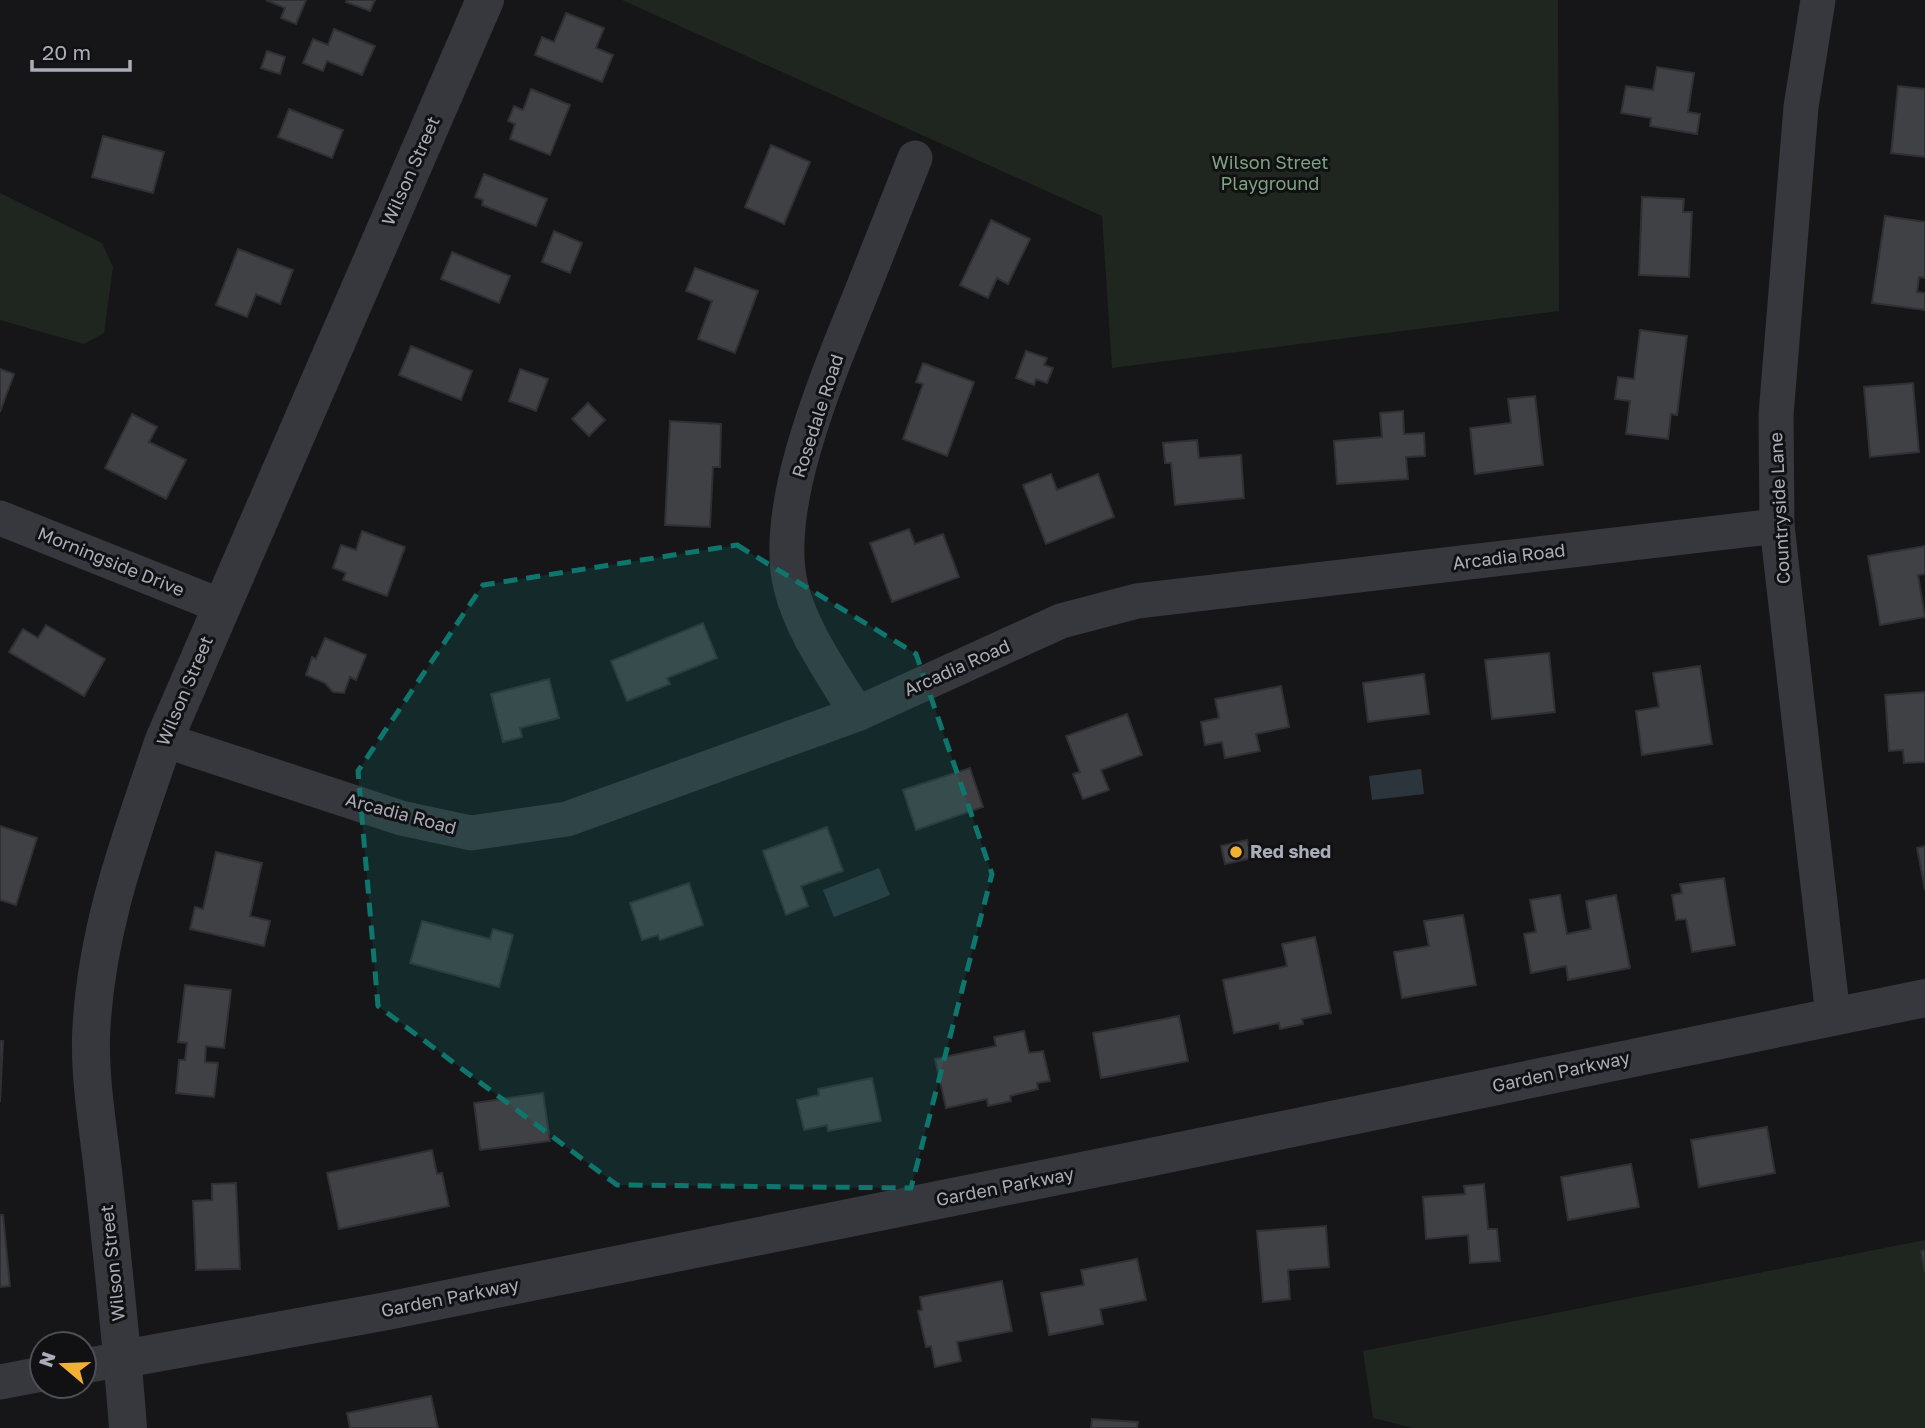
<svg xmlns="http://www.w3.org/2000/svg" width="1925" height="1428" font-family="'Golos Text',sans-serif">
<style>
.green{fill:#1e261f}
.water{fill:#2c353c}
.building{fill:#404145;stroke:#303034;stroke-width:2}
.lines{fill:none;stroke-linecap:round;stroke-linejoin:round}
.minor{stroke:#37383d;stroke-width:35}
.tertiary{stroke:#37383d;stroke-width:38}
.marked{fill:#0f766e;fill-opacity:0.2;stroke:#0f766e;stroke-width:5;stroke-dasharray:14 9;stroke-linejoin:round}
.poi-dot{fill:#f2b134;stroke:#111113;stroke-width:2.5}
.labels{text-anchor:middle;stroke-width:6;stroke-linejoin:round;paint-order:stroke}
.park-label{font-size:18px;fill:#7fa381;stroke:#111113}
.street-label{font-size:18px;fill:#a8adb8;stroke:#111113}
.poi-label{font-size:18px;font-weight:bold;fill:#a8adb8;stroke:#111113;text-anchor:start}
</style>
<rect width="100%" height="100%" fill="#161618"/>
<g class="green">
<path d="M622,0H1558L1559,311L1112,368L1102,216Z"/>
<path d="M0,193L102,243L113,267L104,333L84,344L0,320Z"/>
<path d="M1925,1240V1428H1413L1373,1418L1363,1351Z"/>
</g>
<g class="water">
<path d="M1421,769L1424,794L1372,800L1369,776Z"/>
<path d="M879,868L890,895L834,917L823,890Z"/>
</g>
<g class="building">
<path d="M266,0H306L296,24L281,18L285,8Z"/>
<path d="M347,0H375L370,11L346,2Z"/>
<path d="M566,13L604,28L596,48L613,55L602,82L535,55L542,37L554,42Z"/>
<path d="M334,29L375,46L362,75L327,61L323,71L303,63L313,39L328,45Z"/>
<path d="M267,51L285,57L280,74L261,68Z"/>
<path d="M1657,67L1694,73L1688,112L1700,114L1697,134L1650,126L1651,118L1621,113L1626,86L1653,90Z"/>
<path d="M1898,86L1925,89V157L1891,153Z"/>
<path d="M531,89L570,105L550,155L510,139L515,124L508,121L514,106L523,110Z"/>
<path d="M289,109L343,130L332,158L278,137Z"/>
<path d="M103,136L164,152L153,193L92,177Z"/>
<path d="M771,145L810,162L784,224L745,207Z"/>
<path d="M484,174L547,199L536,226L482,205L483,200L475,197Z"/>
<path d="M1642,197L1684,199L1683,212H1692L1689,277L1639,275Z"/>
<path d="M1885,216L1925,222V278L1919,277L1917,292L1925,293V310L1872,303Z"/>
<path d="M991,220L1030,239L1008,284L997,278L988,298L960,285Z"/>
<path d="M554,231L582,243L570,273L542,262Z"/>
<path d="M238,249L293,270L280,304L256,294L247,317L216,305Z"/>
<path d="M452,252L510,276L499,303L441,279Z"/>
<path d="M695,268L758,291L735,353L698,339L712,301L686,291Z"/>
<path d="M1640,330L1687,336L1677,415L1671,414L1668,439L1626,434L1630,401L1615,399L1618,377L1634,379Z"/>
<path d="M411,346L472,371L461,400L399,375Z"/>
<path d="M1026,351L1047,358L1044,365L1053,368L1047,383L1036,379L1034,385L1016,378Z"/>
<path d="M923,363L974,382L947,456L903,439L923,384L916,382Z"/>
<path d="M0,369L14,374L0,412Z"/>
<path d="M520,369L548,379L536,411L509,401Z"/>
<path d="M1913,383L1919,452L1870,457L1864,387Z"/>
<path d="M1535,396L1543,465L1475,474L1470,428L1511,423L1508,399Z"/>
<path d="M588,403L605,420L589,436L572,419Z"/>
<path d="M1403,411L1404,434L1424,433L1425,456L1406,457L1408,479L1337,484L1334,441L1382,437L1380,413Z"/>
<path d="M132,414L157,427L149,442L186,460L166,499L105,468Z"/>
<path d="M670,421L721,424L720,467H713L710,527L665,525Z"/>
<path d="M1197,440L1199,458L1241,455L1244,498L1175,505L1171,463H1165L1163,443Z"/>
<path d="M1051,474L1057,490L1098,474L1114,517L1046,544L1023,485Z"/>
<path d="M909,529L915,544L943,534L959,577L892,602L870,543Z"/>
<path d="M362,531L405,547L387,596L343,580L346,573L333,568L341,545L356,550Z"/>
<path d="M1925,546V574L1918,575L1925,617L1880,625L1868,556Z"/>
<path d="M703,623L717,658L667,678L670,684L627,701L611,661Z"/>
<path d="M46,625L105,659L84,696L9,652L23,629L38,638Z"/>
<path d="M325,638L366,655L356,680L350,677L344,693L333,692L325,683L306,675L312,657L316,659Z"/>
<path d="M1549,653L1555,712L1492,719L1485,660Z"/>
<path d="M1700,666L1712,744L1642,755L1636,711L1659,707L1653,673Z"/>
<path d="M1424,674L1429,714L1368,722L1363,683Z"/>
<path d="M549,679L559,718L520,728L522,737L503,742L491,694Z"/>
<path d="M1281,686L1289,727L1256,734L1260,751L1225,758L1222,742L1205,745L1201,722L1219,718L1215,699Z"/>
<path d="M1925,692V762L1904,763L1903,750L1889,751L1885,695Z"/>
<path d="M1127,714L1142,755L1101,770L1109,790L1083,799L1073,774L1080,772L1066,736Z"/>
<path d="M970,768L983,807L916,830L903,790Z"/>
<path d="M0,826L37,838L16,905L0,900Z"/>
<path d="M827,827L843,871L801,886L808,906L786,915L763,851Z"/>
<path d="M1247,840L1252,858L1225,864L1221,846Z"/>
<path d="M1925,846V890L1917,848Z"/>
<path d="M216,852L262,863L250,916L270,921L264,946L190,929L195,907L203,909Z"/>
<path d="M1724,878L1735,945L1692,952L1686,919L1676,920L1672,895L1682,893L1680,884Z"/>
<path d="M689,883L703,925L660,940L658,935L642,940L630,903Z"/>
<path d="M1560,895L1567,934L1591,929L1586,901L1616,895L1630,968L1568,980L1566,966L1531,973L1524,934L1536,932L1530,900Z"/>
<path d="M1463,915L1476,985L1402,998L1394,952L1429,946L1424,921Z"/>
<path d="M422,921L490,939L493,929L513,935L499,987L410,963Z"/>
<path d="M1315,937L1331,1013L1302,1019L1303,1024L1280,1029L1279,1023L1234,1033L1223,980L1287,966L1282,944Z"/>
<path d="M185,985L231,990L224,1048L206,1046L205,1062L218,1063L214,1097L176,1093L179,1060H185L187,1043L178,1042Z"/>
<path d="M1179,1016L1188,1061L1101,1078L1093,1033Z"/>
<path d="M1024,1031L1029,1053L1043,1051L1050,1081L1037,1083L1038,1089L1010,1096L1011,1101L988,1106L987,1099L946,1108L935,1059L996,1046L994,1037Z"/>
<path d="M0,1041H3L0,1102Z"/>
<path d="M872,1078L881,1121L828,1131L827,1125L804,1130L797,1100L819,1095L818,1089Z"/>
<path d="M543,1093L550,1141L480,1150L474,1103Z"/>
<path d="M1767,1127L1775,1173L1699,1187L1691,1140Z"/>
<path d="M432,1150L437,1174L442,1173L449,1206L339,1229L327,1173Z"/>
<path d="M1631,1164L1639,1207L1568,1220L1561,1177Z"/>
<path d="M236,1183L240,1269L196,1270L193,1201L212,1200V1184Z"/>
<path d="M1484,1184L1488,1229H1497L1500,1261L1470,1263L1468,1235L1426,1239L1423,1197L1465,1194L1464,1186Z"/>
<path d="M0,1215H3L10,1286L0,1287Z"/>
<path d="M1326,1226L1329,1267L1288,1270L1290,1299L1263,1302L1257,1231Z"/>
<path d="M1925,1250V1272L1921,1251Z"/>
<path d="M1137,1259L1146,1300L1100,1309L1103,1324L1049,1335L1041,1293L1084,1285L1081,1270Z"/>
<path d="M1002,1281L1012,1331L957,1342L961,1361L935,1367L931,1346L926,1347L918,1311L922,1310L920,1297Z"/>
<path d="M431,1396L438,1428H350L347,1413Z"/>
<path d="M1092,1419L1138,1422L1137,1428H1091Z"/>
</g>
<g class="lines">
<g class="minor">
<path d="M1818,0L1801,107L1776,415L1777,526L1833,1016"/>
<path d="M0,518L221,606"/>
<path d="M857,714C833,674 802,632 791,587C771,507 828,375 858,301C877,253 896,205 915,158"/>
<path d="M164,740L401,818L471,833L567,819L857,714L1061,621L1137,601L1777,526"/>
<path d="M84,1366L123,1359"/>
<path d="M0,1382L42,1374"/>
</g>
<g class="tertiary">
<path d="M123,1359L387,1311L1137,1160L1925,998"/>
<path d="M128,1428C122,1345 113,1263 104,1180C99,1133 90,1085 91,1037C95,931 130,839 164,740L485,0"/>
</g>
</g>
<path class="marked" d="M737,545L916,654L992,874L911,1188L617,1185L378,1006L358,771L483,585Z"/>
<circle class="poi-dot" cx="1236" cy="852" r="7"/>
<g class="labels">
<g class="park-label">
<text x="1270" y="169">Wilson Street<tspan x="1270" dy="21">Playground</tspan></text>
</g>
<g class="street-label">
<text transform="translate(411 171) rotate(-66)" y="6">Wilson Street</text>
<text transform="translate(818 416) rotate(-72)" y="6">Rosedale Road</text>
<text transform="translate(1780 508) rotate(-93)" y="6">Countryside Lane</text>
<text transform="translate(1509 557) rotate(-7)" y="6">Arcadia Road</text>
<text transform="translate(111 562) rotate(22)" y="6">Morningside Drive</text>
<text transform="translate(957 668) rotate(-24)" y="6">Arcadia Road</text>
<text transform="translate(185 691) rotate(-67)" y="6">Wilson Street</text>
<text transform="translate(401 814) rotate(15)" y="6">Arcadia Road</text>
<text transform="translate(1561 1072) rotate(-12)" y="6">Garden Parkway</text>
<text transform="translate(1005 1187) rotate(-11)" y="6">Garden Parkway</text>
<text transform="translate(113 1263) rotate(-96)" y="6">Wilson Street</text>
<text transform="translate(450 1298) rotate(-11)" y="6">Garden Parkway</text>
</g>
<g class="poi-label">
<text x="1250" y="858">Red shed</text>
</g>
</g>
<g transform="translate(63 1365) rotate(289)"><circle r="33" fill="#111113" stroke="#4d4f55" stroke-width="2"/>
<path d="M0-5L12 26L0 18L-12 26Z" fill="#f2b134"/>
<text y="-10" font-size="19" font-weight="bold" text-anchor="middle" fill="#a8adb8">N</text>
</g>
<path d="M32 60v10h98v-10" fill="none" stroke="#a8adb8" stroke-width="3.5"/>
<text x="42" y="60" font-size="21" fill="#a8adb8" stroke="#111113" stroke-width="5" paint-order="stroke">20 m</text>
</svg>
